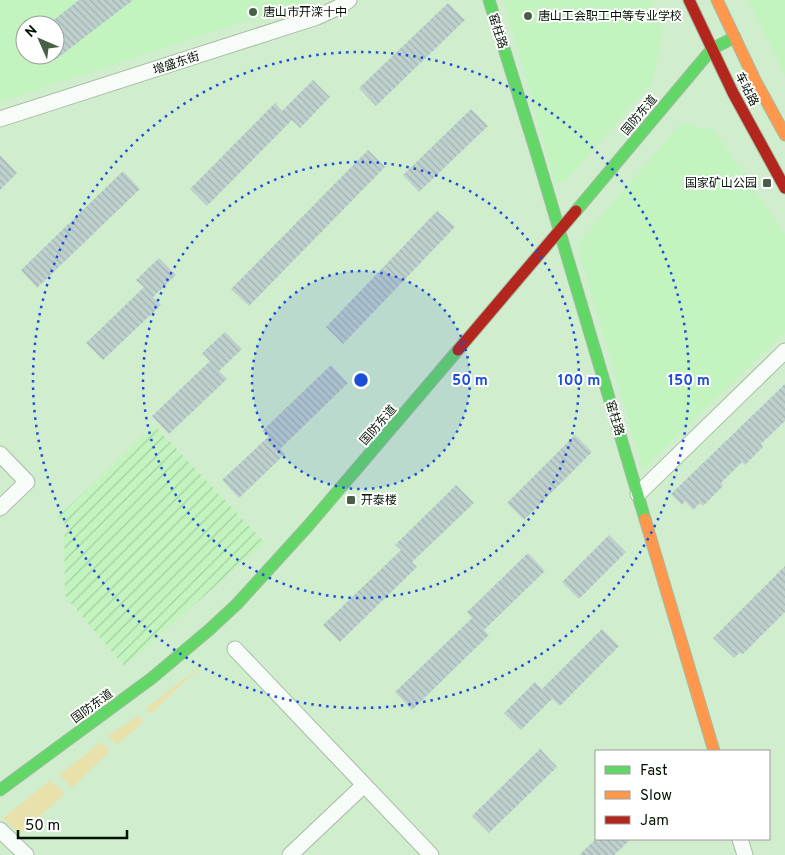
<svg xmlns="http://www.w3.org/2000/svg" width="785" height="855" font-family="Overpass,'Noto Sans SC',sans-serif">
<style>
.built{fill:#c3f3bf;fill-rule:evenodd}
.industrial{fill:url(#industrial-furrows)}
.green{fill:#e8e1ac}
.building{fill:url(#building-back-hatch)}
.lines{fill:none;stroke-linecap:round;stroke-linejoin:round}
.street-casing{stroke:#a4bba2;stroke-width:17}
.fast-casing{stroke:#a4bba2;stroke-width:13}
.slow-casing{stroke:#a4bba2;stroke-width:13}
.jam-casing{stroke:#a4bba2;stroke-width:13}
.street{stroke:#f8fcf8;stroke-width:15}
.fast{stroke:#63d668;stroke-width:11}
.slow{stroke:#ff974d;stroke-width:11}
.jam{stroke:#b3261e;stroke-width:11}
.ring{fill:none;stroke:#1d4ed8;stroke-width:2.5;stroke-dasharray:2.5 5}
.poi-dot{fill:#495f48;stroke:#fff;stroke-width:2}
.labels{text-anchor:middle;stroke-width:4;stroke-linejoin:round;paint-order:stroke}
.poi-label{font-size:12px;fill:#011201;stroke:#fff;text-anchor:start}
.street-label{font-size:12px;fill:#011201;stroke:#fff}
.centre{fill:#1d4ed8;stroke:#fff;stroke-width:2.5}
.ring-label{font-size:15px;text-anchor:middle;font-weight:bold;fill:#1d4ed8;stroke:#fff;stroke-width:4;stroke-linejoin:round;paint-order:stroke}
</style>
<defs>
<pattern id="industrial-furrows" width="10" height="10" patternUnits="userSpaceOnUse" patternTransform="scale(1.25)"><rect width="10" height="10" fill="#c3f3bf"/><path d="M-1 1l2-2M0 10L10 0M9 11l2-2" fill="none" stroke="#a6cfa2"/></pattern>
<pattern id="building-back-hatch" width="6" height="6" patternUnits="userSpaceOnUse" patternTransform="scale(1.25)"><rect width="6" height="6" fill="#bed1ce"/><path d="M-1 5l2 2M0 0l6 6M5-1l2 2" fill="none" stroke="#a2b2af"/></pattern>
</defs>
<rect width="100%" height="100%" fill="#d0eecd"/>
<g class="built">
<path d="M0,0H311L0,102ZM25,25H55V55H25Z"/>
<path d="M504,0H650L663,30L653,81L566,181L555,184Z"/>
<path d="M748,0H785V75Z"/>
<path d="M680,124L714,130L785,235V332L643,469L577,245Z"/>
</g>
<path class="industrial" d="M154,425L265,543L124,666L65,596L64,536L70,529L58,517Z"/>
<g class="green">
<path d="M204,663L151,714L146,709Z"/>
<path d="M138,716L144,721L117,745L108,736Z"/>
<path d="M101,742L110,751L72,788L59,775Z"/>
<path d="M51,780L65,794L20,834L3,818Z"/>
</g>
<g class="building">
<path d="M79,0H133L55,60V19Z"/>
<path d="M448,3L465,20L376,106L359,88Z"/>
<path d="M313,80L330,97L300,128L292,120L207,206L190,189L275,103L282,111Z"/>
<path d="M471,109L488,126L419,192L403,175Z"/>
<path d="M368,150L385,167L249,306L231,289Z"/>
<path d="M0,155L17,173L0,190Z"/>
<path d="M123,171L140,189L37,288L21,270Z"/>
<path d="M437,211L455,227L343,344L326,327Z"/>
<path d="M159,258L176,275L153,297L161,305L103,360L86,343L144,287L136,280Z"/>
<path d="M225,332L242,349L219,371L227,379L169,434L152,416L210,361L202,353Z"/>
<path d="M331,365L348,383L280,449L285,454L239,498L222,480L268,437L262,431Z"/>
<path d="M785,384V421L761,444L763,447L745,465L742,462L721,483L723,486L703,506L700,503L693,510L685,501L682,505L671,494Z"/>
<path d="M575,435L592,452L524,520L507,503Z"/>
<path d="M456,485L474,503L412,562L417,567L340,642L323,625L401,550L395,545Z"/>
<path d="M609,535L626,552L579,599L562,582Z"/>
<path d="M528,553L545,571L484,630L489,635L412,710L395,692L472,618L467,612Z"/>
<path d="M785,566V612L743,654L740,652L734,658L713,638Z"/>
<path d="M602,629L619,646L560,706L552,699L521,730L504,713L535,682L542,689Z"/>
<path d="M540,749L557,767L489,833L472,816Z"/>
<path d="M596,839H631L614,855H579Z"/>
</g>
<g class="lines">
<g class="street-casing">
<g id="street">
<path d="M0,119L317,17L339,7L349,0"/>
<path d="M0,454L27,482L0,508"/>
<path d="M638,494L785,351"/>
<path d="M235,649L431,855"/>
<path d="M0,830L26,855"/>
<path d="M740,839L745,855"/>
<path d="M290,855L364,785"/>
</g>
</g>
<g class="fast-casing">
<g id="fast">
<path d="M489,0L537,155L645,519"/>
<path d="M576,211L712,49L735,37"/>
<path d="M0,790L152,678L209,630L237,604L308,526L458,350"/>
</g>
</g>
<g class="slow-casing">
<g id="slow">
<path d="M717,0L755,80L785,135"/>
<path d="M645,519L714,751"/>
</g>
</g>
<g class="jam-casing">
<g id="jam">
<path d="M689,0L733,93L785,188"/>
<path d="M458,350L576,211"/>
</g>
</g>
<use href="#street" class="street"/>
<use href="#fast" class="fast"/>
<use href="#slow" class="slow"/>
<use href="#jam" class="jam"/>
</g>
<circle cx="361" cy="380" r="109" fill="#1d4ed8" fill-opacity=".12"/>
<g class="ring">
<circle cx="361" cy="380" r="109"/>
<circle cx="361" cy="380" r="218"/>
<circle cx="361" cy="380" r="328"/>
</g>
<g class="poi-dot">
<circle cx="253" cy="12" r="5"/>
<circle cx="528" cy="16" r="5"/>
<rect x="762" y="178" width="10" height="10" rx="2.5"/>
<rect x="346" y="495" width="10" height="10" rx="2.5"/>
</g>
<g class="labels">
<g class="poi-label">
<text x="263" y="16">唐山市开滦十中</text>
<text x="538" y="20">唐山工会职工中等专业学校</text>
<text x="757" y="187" text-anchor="end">国家矿山公园</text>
<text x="361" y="504">开泰楼</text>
</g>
<g class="street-label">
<text transform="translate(498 31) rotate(72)" y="4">窑柱路</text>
<text transform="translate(176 63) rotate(-18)" y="4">增盛东街</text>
<text transform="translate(747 89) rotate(63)" y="4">车站路</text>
<text transform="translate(639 115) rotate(-50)" y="4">国防东道</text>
<text transform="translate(615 418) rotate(73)" y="4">窑柱路</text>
<text transform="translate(378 425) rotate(-49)" y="4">国防东道</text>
<text transform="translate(92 706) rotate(-36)" y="4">国防东道</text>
</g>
</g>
<circle cx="361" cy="380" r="8" class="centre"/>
<g class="ring-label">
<text x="470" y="385">50 m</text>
<text x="579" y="385">100 m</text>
<text x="689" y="385">150 m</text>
</g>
<rect x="595" y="750" width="175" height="90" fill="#ffffff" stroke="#99a099"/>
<rect x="605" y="766" width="25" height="8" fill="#63d668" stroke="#99a099"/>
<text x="640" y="775" font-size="15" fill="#011201">Fast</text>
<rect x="605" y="791" width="25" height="8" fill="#ff974d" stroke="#99a099"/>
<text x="640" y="800" font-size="15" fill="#011201">Slow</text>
<rect x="605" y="816" width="25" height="8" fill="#b3261e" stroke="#99a099"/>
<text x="640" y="825" font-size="15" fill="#011201">Jam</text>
<g transform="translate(40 40) rotate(315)"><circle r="24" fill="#ffffff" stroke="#99a099"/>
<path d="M0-4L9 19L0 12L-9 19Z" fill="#495f48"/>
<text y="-8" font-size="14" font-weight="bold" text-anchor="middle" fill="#011201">N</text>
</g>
<path d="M18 830v8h109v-8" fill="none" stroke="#011201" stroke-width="2.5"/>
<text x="25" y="830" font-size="15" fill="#011201" stroke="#ffffff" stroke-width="4" paint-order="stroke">50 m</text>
</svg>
